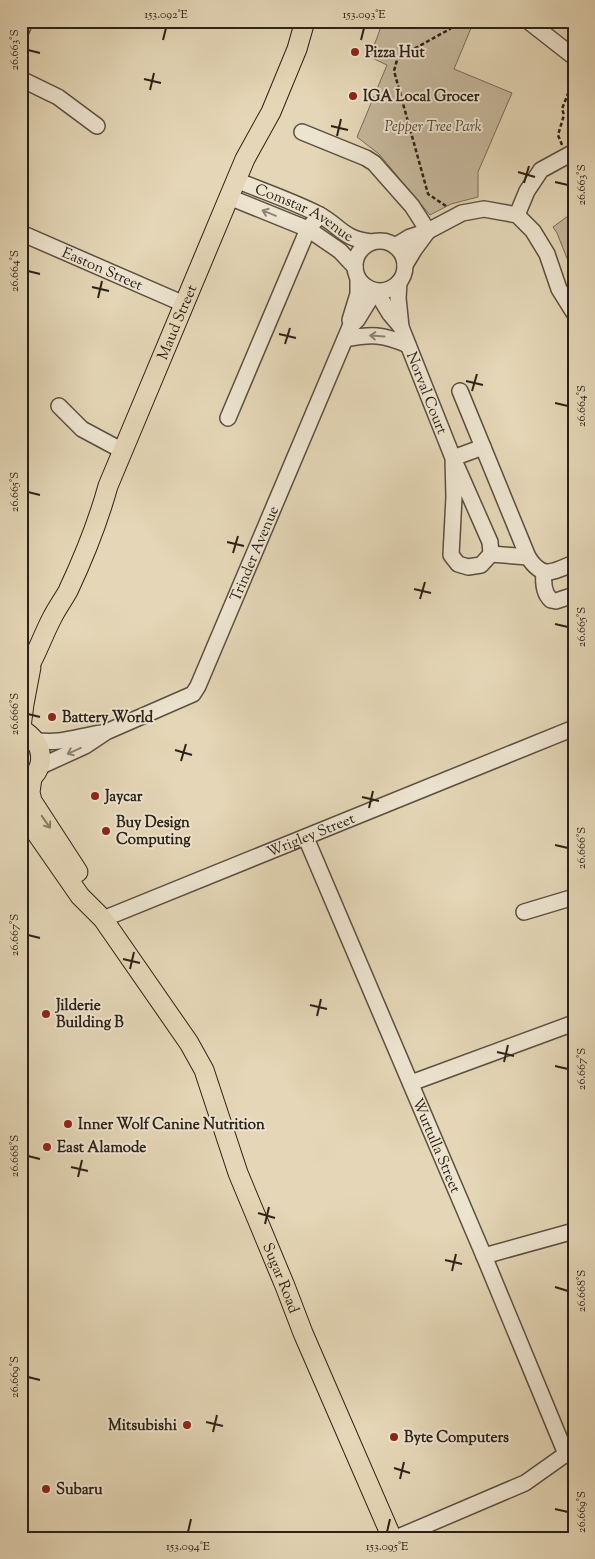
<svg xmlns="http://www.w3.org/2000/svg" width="595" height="1559" font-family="'Sorts Mill Goudy',serif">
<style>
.green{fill:#c5b79b;stroke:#796c59}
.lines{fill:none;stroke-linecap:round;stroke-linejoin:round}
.minor-casing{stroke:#5b4f3f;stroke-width:18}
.major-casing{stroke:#2d2217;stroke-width:21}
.path{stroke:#2d2217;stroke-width:2.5;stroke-dasharray:4 2.5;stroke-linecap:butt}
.minor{stroke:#ede4d0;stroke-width:15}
.major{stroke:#e4d6b6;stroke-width:19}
.oneway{stroke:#8d8374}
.oneway2{stroke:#887c66}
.ticks{fill:none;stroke:#2d2217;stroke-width:2}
.poi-dot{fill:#8f2418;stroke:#ede4d0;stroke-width:2}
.labels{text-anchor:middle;stroke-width:4;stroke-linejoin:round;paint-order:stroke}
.poi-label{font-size:15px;font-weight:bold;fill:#2d2217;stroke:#ede4d0;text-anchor:start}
.park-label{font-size:15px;font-style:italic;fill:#534738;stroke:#ede4d0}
.street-label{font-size:15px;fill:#2d2217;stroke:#ede4d0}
.neatline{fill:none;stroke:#2d2217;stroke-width:2}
.ticks-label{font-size:12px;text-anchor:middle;fill:#2d2217}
</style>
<rect width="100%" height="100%" fill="#e4d6b6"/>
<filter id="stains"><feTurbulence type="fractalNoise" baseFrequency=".004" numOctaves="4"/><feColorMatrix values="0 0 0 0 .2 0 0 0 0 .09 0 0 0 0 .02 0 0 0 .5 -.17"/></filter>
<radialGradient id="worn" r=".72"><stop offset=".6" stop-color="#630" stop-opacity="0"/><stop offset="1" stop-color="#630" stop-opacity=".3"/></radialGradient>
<g class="green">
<path d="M383,21H474L454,69L512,93L478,172V197L451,204L430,215L379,154L357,137L387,65L370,57Z"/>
<path d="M568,216L574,218V276L557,233L553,227Z"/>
</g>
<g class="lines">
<g class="minor-casing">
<g id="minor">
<path d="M528,21L574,57"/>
<path d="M21,31L25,21"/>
<path d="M21,79L58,97L97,126"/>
<path d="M302,132L366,158L374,163L412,206L428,231"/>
<path id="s1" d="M236,180C263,191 292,201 318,214C341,226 342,239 372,242"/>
<path d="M229,197L308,229L340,251L355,267"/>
<path d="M517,215L527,191L541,170L574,152"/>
<path id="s2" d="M21,233L184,304"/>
<circle cx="380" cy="266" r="25"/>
<path d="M395,246L410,237L428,231L462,213L484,209L517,215L533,231L547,254L559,289L574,313"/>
<path d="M405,265L414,250L428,231"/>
<path id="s3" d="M399,282L398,298L401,327L453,458L490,542L491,554L481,565L468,567L458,564L451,555L454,497L453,458L483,447"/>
<path d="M376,291L390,314L401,327"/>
<path d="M350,320L358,294V279"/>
<path d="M345,339C372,334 382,334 408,345"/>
<path d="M460,391L528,557"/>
<path d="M59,406L82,429L123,451"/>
<path d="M228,418L308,229L320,215"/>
<path d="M491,554L528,557C543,580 552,572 574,563"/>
<path d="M544,572C543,582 543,593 551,600L556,601L574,595"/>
<path d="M35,740C59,745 79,736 102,733"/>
<path id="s4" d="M39,767L85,746L106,732L193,694L198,686L350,327L357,320L375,291"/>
<path id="s5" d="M306,838L484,1256L566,1454"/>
<path d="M524,912L574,897"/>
<path id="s6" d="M103,919L574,728"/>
<path d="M411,1083L574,1023"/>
<path d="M484,1256L574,1231"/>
<path d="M396,1538L525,1483L573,1449"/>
</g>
</g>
<g class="major-casing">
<g id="major">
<path id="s7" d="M21,680C35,660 41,639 52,618C57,608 63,600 68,591C84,557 98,522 108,486L245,159L271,112L297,49L305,21"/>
<path d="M21,727L24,704L31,667"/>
<path d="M21,729C46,743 48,771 22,785"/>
<path d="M32,778L30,792L32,801L78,872"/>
<path id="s8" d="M21,806L30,824L80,896L103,919L189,1043L204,1070L238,1173L285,1286L303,1333L392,1538"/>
</g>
</g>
<g class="path">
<path d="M562,145L558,135L564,115L562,109L574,78"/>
<path d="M446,206L428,194L394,71L397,60L401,56L450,29L454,21"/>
</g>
<use href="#minor" class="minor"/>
<use href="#major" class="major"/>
</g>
<defs><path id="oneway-shaft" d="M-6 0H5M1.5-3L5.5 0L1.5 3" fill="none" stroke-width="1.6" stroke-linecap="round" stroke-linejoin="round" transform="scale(1.25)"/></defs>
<g class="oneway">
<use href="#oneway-shaft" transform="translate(269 213) rotate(-158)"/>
<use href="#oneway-shaft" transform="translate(377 336) rotate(-176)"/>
<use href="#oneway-shaft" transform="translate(74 751) rotate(156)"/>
</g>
<use class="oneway2" href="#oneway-shaft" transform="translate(46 822) rotate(55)"/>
<path class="ticks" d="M163,40L166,28M361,40L364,28M28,50L40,53M144,79L161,83M150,90L154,73M331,126L348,130M337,136L341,119M518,172L535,177M555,182L568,185M524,183L529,166M28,271L40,274M92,287L109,291M98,298L102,281M279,334L296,338M285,344L290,328M466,381L483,385M472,391L477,374M555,403L568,406M28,492L40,495M227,542L244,546M233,553L238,536M414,589L431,593M420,599L425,582M555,624L568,627M28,714L40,717M175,750L192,755M181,761L186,744M362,797L379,801M369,808L373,791M555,845L568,848M28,935L40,938M123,959L140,963M130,969L134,952M310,1005L327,1009M317,1016L321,999M497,1052L514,1056M504,1062L508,1045M555,1066L568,1069M28,1156L40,1159M71,1167L88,1171M78,1177L82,1160M258,1213L275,1218M265,1224L269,1207M445,1260L462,1264M452,1271L456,1254M555,1287L568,1291M28,1377L40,1380M206,1422L223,1426M213,1432L217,1415M394,1468L410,1473M400,1479L404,1462M555,1509L568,1512M188,1532L191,1519M387,1532L390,1519"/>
<g class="poi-dot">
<circle cx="355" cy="52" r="5"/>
<circle cx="353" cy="96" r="5"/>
<circle cx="52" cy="717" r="5"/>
<circle cx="95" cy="796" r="5"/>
<circle cx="106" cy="831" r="5"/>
<circle cx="46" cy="1014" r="5"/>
<circle cx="68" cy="1124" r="5"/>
<circle cx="47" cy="1147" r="5"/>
<circle cx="187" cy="1425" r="5"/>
<circle cx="394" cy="1437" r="5"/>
<circle cx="46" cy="1489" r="5"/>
</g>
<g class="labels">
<g class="poi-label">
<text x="365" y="57">Pizza Hut</text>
<text x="363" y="101">IGA Local Grocer</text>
<text x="62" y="722">Battery World</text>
<text x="105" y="801">Jaycar</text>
<text x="116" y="827">Buy Design<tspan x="116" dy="17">Computing</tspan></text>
<text x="56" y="1010">Jilderie<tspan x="56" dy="17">Building B</tspan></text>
<text x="78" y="1129">Inner Wolf Canine Nutrition</text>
<text x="57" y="1152">East Alamode</text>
<text x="177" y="1430" text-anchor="end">Mitsubishi</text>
<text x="404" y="1442">Byte Computers</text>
<text x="56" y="1494">Subaru</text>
</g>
<g class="park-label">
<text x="433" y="131">Pepper Tree Park</text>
</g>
<g class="street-label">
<text dy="5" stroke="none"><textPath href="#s1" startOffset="76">Comstar Avenue</textPath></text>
<text dy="5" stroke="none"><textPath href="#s2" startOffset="89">Easton Street</textPath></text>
<text dy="5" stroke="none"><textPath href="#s7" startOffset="391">Maud Street</textPath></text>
<text dy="5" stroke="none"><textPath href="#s3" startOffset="116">Norval Court</textPath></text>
<text dy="5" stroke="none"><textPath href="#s4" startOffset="324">Trinder Avenue</textPath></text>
<text dy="5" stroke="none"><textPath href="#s6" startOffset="224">Wrigley Street</textPath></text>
<text dy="5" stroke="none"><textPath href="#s5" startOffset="334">Wurtulla Street</textPath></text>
<text dy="5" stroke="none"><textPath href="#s8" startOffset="544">Sugar Road</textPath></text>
</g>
</g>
<rect width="595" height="1559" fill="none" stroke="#e4d6b6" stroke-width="55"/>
<rect x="28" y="28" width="540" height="1504" class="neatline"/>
<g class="ticks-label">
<text x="166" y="18">153.092°E</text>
<text x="364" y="18">153.093°E</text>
<text transform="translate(14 50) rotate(-90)" y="4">26.663°S</text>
<text transform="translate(581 185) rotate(-90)" y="4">26.663°S</text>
<text transform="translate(14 271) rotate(-90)" y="4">26.664°S</text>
<text transform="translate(581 406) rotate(-90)" y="4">26.664°S</text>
<text transform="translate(14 492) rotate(-90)" y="4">26.665°S</text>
<text transform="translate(581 627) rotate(-90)" y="4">26.665°S</text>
<text transform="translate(14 714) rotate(-90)" y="4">26.666°S</text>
<text transform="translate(581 848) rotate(-90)" y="4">26.666°S</text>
<text transform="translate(14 935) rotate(-90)" y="4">26.667°S</text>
<text transform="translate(581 1069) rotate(-90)" y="4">26.667°S</text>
<text transform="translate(14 1156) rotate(-90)" y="4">26.668°S</text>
<text transform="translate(581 1291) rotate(-90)" y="4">26.668°S</text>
<text transform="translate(14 1377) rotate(-90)" y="4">26.669°S</text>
<text transform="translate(581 1512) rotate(-90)" y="4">26.669°S</text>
<text x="188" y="1550">153.094°E</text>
<text x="387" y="1550">153.095°E</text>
</g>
<rect width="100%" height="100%" filter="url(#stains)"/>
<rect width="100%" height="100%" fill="url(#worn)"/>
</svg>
